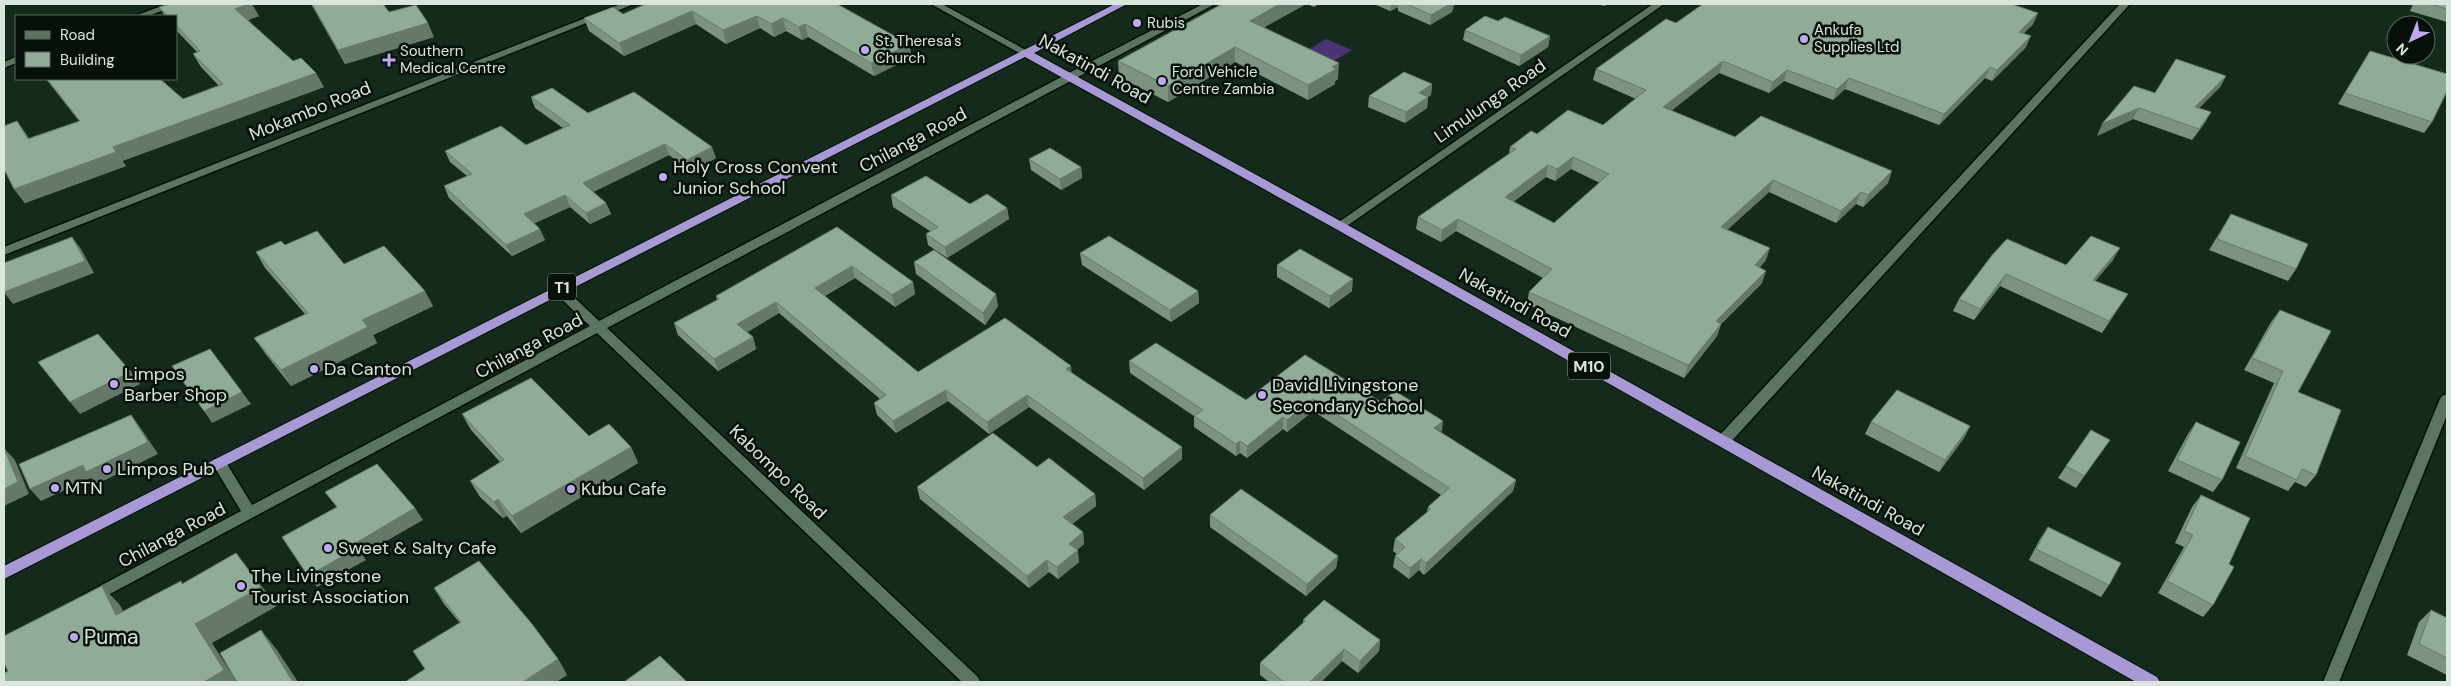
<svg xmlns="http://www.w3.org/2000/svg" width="2451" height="686" font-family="'DM Sans',sans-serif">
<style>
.water{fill:#4c3474}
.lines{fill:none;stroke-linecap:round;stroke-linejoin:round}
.minor-casing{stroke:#001306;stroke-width:3}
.trunk-casing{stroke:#001306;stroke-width:2}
.minor{fill:#5c7563;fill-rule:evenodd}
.trunk{fill:#a998d6;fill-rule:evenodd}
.wall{fill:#7c9382;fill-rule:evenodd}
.shaded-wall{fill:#65786a}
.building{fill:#90ab97;stroke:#65786a;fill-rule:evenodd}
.poi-dot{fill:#c0a8f3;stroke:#07110a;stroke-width:2}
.labels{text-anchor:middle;stroke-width:5;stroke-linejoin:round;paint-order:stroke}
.far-poi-label{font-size:15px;fill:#d8e6dc;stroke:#07110a;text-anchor:start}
.shield{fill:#07110a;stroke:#99a69d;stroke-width:1}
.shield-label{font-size:16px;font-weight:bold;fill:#d8e6dc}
.street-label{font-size:18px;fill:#d8e6dc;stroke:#07110a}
.poi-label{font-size:18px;fill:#d8e6dc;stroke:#07110a;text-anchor:start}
.near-poi-label{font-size:21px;fill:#d8e6dc;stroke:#07110a;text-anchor:start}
</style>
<rect width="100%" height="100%" fill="#142b1c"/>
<path class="water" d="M1326,39L1352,50L1332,62L1306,51Z"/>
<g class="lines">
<g class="minor-casing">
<g id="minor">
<path d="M167,4H180L148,16H135Z"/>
<path d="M621,4H634L4,255V247Z"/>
<path d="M931,4H942L1031,53L1029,55H1023Z"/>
<path d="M1203,4H1215L607,328L978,677L980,682H962L597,333L95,602L90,604L85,602L82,598L85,594L241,511L212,463L214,459H224L252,505L590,326L554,292L552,289L554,286H562L599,321L1067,74Z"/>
<path d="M1653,4H1664L1344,228H1336L1334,226L1336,224Z"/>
<path d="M2120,4H2130L1728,445H1718L1716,441L1718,437Z"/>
<path d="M16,57V63L4,68V62Z"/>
<path d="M2447,394V415L2339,682H2323L2440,399L2442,396Z"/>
</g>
</g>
<g class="trunk-casing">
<path id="trunk" d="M1115,4H1127L1034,53L1344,223L2157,677L2160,682H2136L1336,229L1025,57L4,579V566Z"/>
</g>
<use href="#minor" class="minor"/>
<use href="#trunk" class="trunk"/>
</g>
<g class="wall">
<path d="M311,4H383L389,12L434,37L345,64Z"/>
<path d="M837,4L912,57L874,76L808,37L802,40L786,31L774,37L760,28L726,44L696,24L624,56L589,31L584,18L623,14Z"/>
<path d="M1306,4L1264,27L1338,79L1335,81V84L1308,100L1235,62L1168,102L1119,77L1118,61Z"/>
<path d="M1307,4H1319L1314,7Z"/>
<path d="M1374,4H1454L1452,12L1430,25L1398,11V7L1390,11Z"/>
<path d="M1597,4H1608L1604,6Z"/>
<path d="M2413,4H2447V22L2410,11Z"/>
<path d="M159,7L259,16L248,20L293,61L324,87L122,161L126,166L25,203L14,189L29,138L79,121L46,79H160L183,99L219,86L201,67L193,54L197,52L176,30V16H165Z"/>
<path d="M2038,13L2033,24L2024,33L2026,47L1992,81L1985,78L1939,125L1845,89L1833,100L1784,81L1769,93L1719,73L1671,111L1735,137L1888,183L1863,207L1856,204L1836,223L1769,192L1727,230L1766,260L1759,268L1762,283L1721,324L1717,336L1684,378L1527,304L1529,292L1543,278L1456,231L1441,242L1416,229L1418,217L1509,154L1510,147L1537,134L1603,125L1636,99L1593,80L1596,69L1676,23ZM1571,169L1600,183L1554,223L1513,202L1546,177L1555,181Z"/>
<path d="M1498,21L1550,36L1548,47L1519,66L1463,40L1465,30Z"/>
<path d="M2370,51L2432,122L2424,133L2338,104Z"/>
<path d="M2226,76L2220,87L2199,108L2211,112L2204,124L2192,140L2133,119L2097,136L2155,93Z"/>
<path d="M1432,84L1431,95L1428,97L1427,108L1405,123L1368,107L1369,96Z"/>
<path d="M531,97L588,113L716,158L691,171L669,155L593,192L606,203L611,214L590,224L570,207L534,223L545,240L512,256L449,198L444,186L467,176L450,162L445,151L526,145L563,128L535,108Z"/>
<path d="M1029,159L1081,167L1082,178L1061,190L1031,170Z"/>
<path d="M891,195L1007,208L1009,219L947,258L928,245L926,234L930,231L893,207Z"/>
<path d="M2231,214L2296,269L2288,281L2209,250Z"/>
<path d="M837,227L913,282L915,294L895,307L855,278L825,296L918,372L1072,373L1182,459L1144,490L1029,407L989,434L948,401L896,433L877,415L874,403L880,399L779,313L747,332L753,337L756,349L718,371L678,335L674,323L717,300L716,296Z"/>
<path d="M285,245L344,264L433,306L373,335L377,343L291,386L265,353L254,338L305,314L265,268L256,252Z"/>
<path d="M1080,253L1198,291L1199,303L1171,322L1082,265Z"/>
<path d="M1993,254L2066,265L2113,260L2095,281L2120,306L2102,333L2000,286L1974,320L1953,311L1959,299Z"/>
<path d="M914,262L998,306L985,325L916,274Z"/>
<path d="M1277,265L1352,291L1329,308L1277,277Z"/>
<path d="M2280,310L2316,475L2306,487L2295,482L2288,491L2236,468L2274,383L2244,370L2271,322Z"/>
<path d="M1305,355L1381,402L1441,433L1516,480L1513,491L1424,575L1419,570L1409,579L1393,567L1395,556L1397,554L1393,551L1395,539L1427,512L1428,507L1441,495L1313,411L1287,432L1283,429L1247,458L1240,453L1236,456L1194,427V416L1130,373L1129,361L1246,400Z"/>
<path d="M462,414L589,436L631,447L638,463L521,533L507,516L503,518L480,497L470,481L500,462L471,430Z"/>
<path d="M1871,422L1970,426L1964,438L1939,472L1865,434Z"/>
<path d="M2196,422L2222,480L2213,492L2168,471L2188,434Z"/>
<path d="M2102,451L2076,488L2058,478L2066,466Z"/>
<path d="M1037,467L1095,494L1096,506L1072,524L1083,532L1084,544L1077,550L1079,562L1058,579L1049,572L1029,588L920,499L917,487Z"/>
<path d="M2201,495L2229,564L2213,605L2203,617L2158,593L2184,547L2175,543L2192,507Z"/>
<path d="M1210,515L1338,556L1336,568L1306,596L1210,527Z"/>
<path d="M2048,527L2109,585L2101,597L2029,560L2040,539Z"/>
<path d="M434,588L558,659L567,675L556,682H405L425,669L460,623L444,604Z"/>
<path d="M2431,610L2447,618V675L2407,655L2419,622Z"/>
<path d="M1303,620L1380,640L1379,651L1358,673L1342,661L1321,682H1269L1260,675V663L1303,623Z"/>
</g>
<g class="shaded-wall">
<path d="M249,4H252L259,16L242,22L235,9Z"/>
<path d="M1280,4H1306L1249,36L1250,21Z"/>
<path d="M1391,4H1398V7L1390,11Z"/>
<path d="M1450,4H1454L1452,12L1430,25L1431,15Z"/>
<path d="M692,11L696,24L624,56L619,43Z"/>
<path d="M2038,13L2033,24L2014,43L2019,32Z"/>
<path d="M757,16L760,28L726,44L723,30Z"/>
<path d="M783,18L786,31L774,37L771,24Z"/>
<path d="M428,23L434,37L345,64L338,50Z"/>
<path d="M805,24L808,37L802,40L799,27Z"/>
<path d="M1550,36L1548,47L1519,66L1521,55Z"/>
<path d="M2031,36L2026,47L1992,81L1997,70Z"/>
<path d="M909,44L912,57L874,76L871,63Z"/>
<path d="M1235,47V62L1168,102V86Z"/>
<path d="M1723,61L1719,73L1660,119L1663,107Z"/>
<path d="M1339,63L1338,79L1335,81V84L1308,100V85L1332,67Z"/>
<path d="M1990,67L1985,78L1939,125L1944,114Z"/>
<path d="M1787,70L1784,81L1769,93L1773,82Z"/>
<path d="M316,73L324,87L122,161L113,147Z"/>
<path d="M2226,76L2220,87L2189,118L2195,107Z"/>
<path d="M1849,78L1845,89L1833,100L1837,89Z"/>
<path d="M1432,84L1431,95L1428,97L1427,108L1405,123L1406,112L1419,93Z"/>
<path d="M2139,108L2133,119L2097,136L2102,124Z"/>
<path d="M2211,112L2204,124L2192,140L2199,129Z"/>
<path d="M17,121L27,135L38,153L28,139Z"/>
<path d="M665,144L669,155L587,195L583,183Z"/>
<path d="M712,147L716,158L691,171L687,160Z"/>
<path d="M116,152L126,166L25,203L14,189Z"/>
<path d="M1573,157L1571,169L1555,181L1557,169Z"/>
<path d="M1548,165L1546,177L1503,209L1505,197Z"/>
<path d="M1081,167L1082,178L1061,190L1060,179Z"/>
<path d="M1892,171L1888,183L1863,207L1868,195Z"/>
<path d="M1773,180L1769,192L1717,239L1721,227Z"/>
<path d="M1861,192L1856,204L1836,223L1841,211Z"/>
<path d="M565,195L570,207L529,226L524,214Z"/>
<path d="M606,203L611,214L590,224L586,213Z"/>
<path d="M1007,208L1009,219L947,258L945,247Z"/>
<path d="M1458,219L1456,231L1441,242L1442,230Z"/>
<path d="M540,229L545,240L512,256L506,245Z"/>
<path d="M72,237L81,249L94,273L13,304L4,292Z"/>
<path d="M1770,248L1766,260L1751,277L1755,265Z"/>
<path d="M2120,248L2113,260L2086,292L2093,280Z"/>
<path d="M852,266L855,278L818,299L815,288Z"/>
<path d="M1766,271L1762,283L1712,333L1716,321Z"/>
<path d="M2006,274L2000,286L1974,320L1980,309Z"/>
<path d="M1353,279L1352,291L1329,308L1330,296Z"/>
<path d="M913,282L915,294L895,307L892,295Z"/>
<path d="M425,291L433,306L373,335L377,343L291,386L281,370L362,320Z"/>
<path d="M1198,291L1199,303L1171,322L1170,310Z"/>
<path d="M996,294L998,306L985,325L983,313Z"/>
<path d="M2128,294L2102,333L2109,321Z"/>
<path d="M776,302L779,313L741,336L737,324Z"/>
<path d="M1721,324L1717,336L1684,378L1688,365Z"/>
<path d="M753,337L756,349L718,371L714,359Z"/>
<path d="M1071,366L1072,378L1066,369Z"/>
<path d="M131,372L140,384L80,414L70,402Z"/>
<path d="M946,390L948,401L896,433L893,421Z"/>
<path d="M242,392L251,404L212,423L204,411Z"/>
<path d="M1027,395L1029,407L989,434L987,422Z"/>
<path d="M1313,399V411L1287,432V420Z"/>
<path d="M131,415L140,427L158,454L97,484L91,478L41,501L30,489Z"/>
<path d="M1283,417V429L1247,458V446Z"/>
<path d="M1443,421L1442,432L1434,428Z"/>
<path d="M1970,426L1964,438L1939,472L1945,460Z"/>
<path d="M1240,441V453L1236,456V444Z"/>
<path d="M631,447L638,463L521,533L512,516Z"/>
<path d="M1182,447V459L1144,490L1143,478Z"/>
<path d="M4,448L15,460L29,494L4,506Z"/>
<path d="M1516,480L1513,491L1424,575L1426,563Z"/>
<path d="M1095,494L1096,506L1065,529L1063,517Z"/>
<path d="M498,499L507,516L503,518L494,502Z"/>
<path d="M415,508L423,520L362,555L366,560L317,587L308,576L354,544Z"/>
<path d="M1083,532L1084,544L1070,556L1069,544Z"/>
<path d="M1078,550L1079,562L1058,579L1057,567Z"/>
<path d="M236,553L277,606L212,643L237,682H204L195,624Z"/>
<path d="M1338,556L1336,568L1306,596L1307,584Z"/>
<path d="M1421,559L1419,570L1409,579L1410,568Z"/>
<path d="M1047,560L1049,572L1029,588L1027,576Z"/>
<path d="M102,586L120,605L134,634L116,615Z"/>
<path d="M261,630L277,650L298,682H293Z"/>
<path d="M1380,640L1379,651L1358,673L1360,661Z"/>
<path d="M1344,649L1342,661L1321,682H1310Z"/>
<path d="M558,659L567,675L556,682H523Z"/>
</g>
<g class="building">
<path d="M170,4H249L235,9L293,61L301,58L316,73L113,147L116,152L14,189L4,169V126L17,121L28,139L80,121L47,79H160L183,99L223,84L193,54L200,51L176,25V16H168L159,7Z"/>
<path d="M312,4H383L389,12L416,5L428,23L338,50Z"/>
<path d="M646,4H837L909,44L871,63L805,24L799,27L783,18L771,24L757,16L723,30L692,11L619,43L584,18L613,7L623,14Z"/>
<path d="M1222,4H1280L1250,21L1339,63L1332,67L1336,69L1308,85L1235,47L1168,86L1118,61Z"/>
<path d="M1407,4H1450L1431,15Z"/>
<path d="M1703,4H2011L2038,13L2019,32L2031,36L1997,70L1990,67L1944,114L1849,78L1837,89L1787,70L1773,82L1723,61L1663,107L1735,137L1761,116L1892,171L1868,195L1861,192L1841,211L1773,180L1721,227L1770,248L1755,265L1766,271L1716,321L1721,324L1688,365L1529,292L1552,269L1458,219L1442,230L1418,217L1516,149L1510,147L1531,131L1537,134L1568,110L1603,125L1646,90L1596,69L1666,19L1676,23ZM1573,157L1609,174L1554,223L1505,197L1548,165L1557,169Z"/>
<path d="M2430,4H2447V9Z"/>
<path d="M1485,16L1498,21L1505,17L1550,36L1521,55L1465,30Z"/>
<path d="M2370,51L2447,74V91L2432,122L2345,93Z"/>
<path d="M2176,59L2226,76L2195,107L2211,112L2199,129L2139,108L2102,124L2134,86L2155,93Z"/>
<path d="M1404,72L1432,84L1419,93L1428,97L1406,112L1369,96Z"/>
<path d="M552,88L588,113L634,92L712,147L687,160L665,144L583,183L606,203L586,213L565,195L524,214L540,229L506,245L444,186L472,174L445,151L501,126L526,145L570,125L531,97Z"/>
<path d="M1050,148L1081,167L1060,179L1029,159Z"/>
<path d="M926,176L970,204L987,194L1007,208L945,247L926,234L938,227L891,195Z"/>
<path d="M2231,214L2308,244L2296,269L2217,239Z"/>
<path d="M837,227L913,282L892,295L852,266L815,288L918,372L1005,318L1071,366L1066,369L1182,447L1143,478L1027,395L987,422L946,390L893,421L874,403L886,395L776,302L737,324L753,337L714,359L674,323L719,299L716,296Z"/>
<path d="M317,231L344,264L384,246L425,291L362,320L368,327L281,370L254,338L308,313L256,252L281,241L285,245Z"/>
<path d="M1109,236L1198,291L1170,310L1080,253Z"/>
<path d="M2091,236L2120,248L2093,280L2128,294L2109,321L2006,274L1980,309L1959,299L1993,254L2007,239L2066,265Z"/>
<path d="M72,237L85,261L4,292V263Z"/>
<path d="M1300,249L1353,279L1330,296L1277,265Z"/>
<path d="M934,250L996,294L983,313L914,262Z"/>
<path d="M2280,310L2331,331L2298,392L2341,410L2316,475L2302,469L2297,480L2245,456L2283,371L2252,358Z"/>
<path d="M98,334L131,372L70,402L38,362Z"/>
<path d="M1156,343L1246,400L1305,355L1381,402L1395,391L1443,421L1434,428L1516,480L1426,563L1421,559L1410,568L1395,556L1405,547L1395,539L1431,509L1428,507L1449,488L1313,399L1287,420L1283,417L1247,446L1240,441L1236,444L1194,416L1203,410L1129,361Z"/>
<path d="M210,349L242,392L204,411L172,366Z"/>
<path d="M531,378L589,436L609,424L631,447L512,516L498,499L494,502L470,481L504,460L462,414Z"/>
<path d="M1897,390L1970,426L1945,460L1871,422Z"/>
<path d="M131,415L148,442L86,472L83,465L30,489L19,464Z"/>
<path d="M2196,422L2240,442L2222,480L2177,460Z"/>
<path d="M2091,430L2110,440L2084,476L2066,466Z"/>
<path d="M993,433L1037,467L1049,458L1095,494L1063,517L1083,532L1069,544L1078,550L1057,567L1047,560L1027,576L917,487Z"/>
<path d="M4,448L18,482L4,489Z"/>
<path d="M377,464L415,508L354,544L357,548L308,576L282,537L337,507L325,492Z"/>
<path d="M1241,489L1338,556L1307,584L1210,515Z"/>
<path d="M2201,495L2250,518L2229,564L2234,567L2213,605L2167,581L2193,535L2184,531Z"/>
<path d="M2048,527L2121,563L2109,585L2036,549Z"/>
<path d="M236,553L261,587L195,624L224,670L204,682H4V673L8,671L4,663V636L102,586L116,615L181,581L182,584Z"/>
<path d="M479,561L532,624L558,659L523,682H405L425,669L413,651L461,622L434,588Z"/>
<path d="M1324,600L1380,640L1360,661L1344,649L1310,682H1284L1260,663L1305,621L1303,620Z"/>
<path d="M2431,610L2447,618V658L2419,644Z"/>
<path d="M261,630L293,682H237L220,653Z"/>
<path d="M660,656L687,682H624Z"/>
</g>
<g class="poi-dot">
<circle cx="1137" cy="23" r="5"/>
<circle cx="1804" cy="39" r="5"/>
<circle cx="865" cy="50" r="5"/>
<path d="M386.5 52.5h5v5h5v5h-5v5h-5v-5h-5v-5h5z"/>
<circle cx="1162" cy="81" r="5"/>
<circle cx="663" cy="177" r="5"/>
<circle cx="314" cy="369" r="5"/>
<circle cx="114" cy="384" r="5"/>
<circle cx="1262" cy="395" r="5"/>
<circle cx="107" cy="469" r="5"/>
<circle cx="55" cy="488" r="5"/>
<circle cx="571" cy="489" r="5"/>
<circle cx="328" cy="548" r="5"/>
<circle cx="241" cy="586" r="5"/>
<circle cx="74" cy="637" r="5"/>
</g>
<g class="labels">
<g class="far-poi-label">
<text x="1147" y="28">Rubis</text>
<text x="1814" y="35">Ankufa<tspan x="1814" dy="17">Supplies Ltd</tspan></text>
<text x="875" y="46">St. Theresa's<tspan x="875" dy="17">Church</tspan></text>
<text x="400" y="56">Southern<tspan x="400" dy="17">Medical Centre</tspan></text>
<text x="1172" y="77">Ford Vehicle<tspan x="1172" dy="17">Centre Zambia</tspan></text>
</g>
<g class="shield">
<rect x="548" y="273.5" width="28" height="27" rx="4"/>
<rect x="1568" y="352.5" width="42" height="27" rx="4"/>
</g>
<g class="shield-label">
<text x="562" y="293">T1</text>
<text x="1589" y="372">M10</text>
</g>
<g class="street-label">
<text transform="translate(1095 69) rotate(29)" y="6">Nakatindi Road</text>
<text transform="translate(1490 101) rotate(-35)" y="6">Limulunga Road</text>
<text transform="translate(310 111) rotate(-22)" y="6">Mokambo Road</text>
<text transform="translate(913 140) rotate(-28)" y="6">Chilanga Road</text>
<text transform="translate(1515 303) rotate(29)" y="6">Nakatindi Road</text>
<text transform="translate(529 346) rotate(-28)" y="6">Chilanga Road</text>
<text transform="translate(778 472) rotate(44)" y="6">Kabompo Road</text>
<text transform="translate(1868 501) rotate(29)" y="6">Nakatindi Road</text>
<text transform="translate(172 535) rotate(-28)" y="6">Chilanga Road</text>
</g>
<g class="poi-label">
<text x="673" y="173">Holy Cross Convent<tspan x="673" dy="21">Junior School</tspan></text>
<text x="324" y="375">Da Canton</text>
<text x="124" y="380">Limpos<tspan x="124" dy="21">Barber Shop</tspan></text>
<text x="1272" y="391">David Livingstone<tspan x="1272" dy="21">Secondary School</tspan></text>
<text x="117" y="475">Limpos Pub</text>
<text x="65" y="494">MTN</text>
<text x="581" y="495">Kubu Cafe</text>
<text x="338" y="554">Sweet &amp; Salty Cafe</text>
<text x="251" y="582">The Livingstone<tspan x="251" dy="21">Tourist Association</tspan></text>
</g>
<g class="near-poi-label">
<text x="84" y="644">Puma</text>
</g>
</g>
<rect width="2451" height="686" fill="none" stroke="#d8e6dc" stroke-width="10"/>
<rect x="15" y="15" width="162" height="65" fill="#07110a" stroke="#5b665e"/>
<rect x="25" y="31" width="25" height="8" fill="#5c7563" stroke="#5b665e"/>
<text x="60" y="40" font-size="15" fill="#d8e6dc">Road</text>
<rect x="25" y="52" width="25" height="15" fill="#90ab97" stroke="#5b665e"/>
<text x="60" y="65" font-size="15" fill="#d8e6dc">Building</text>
<g transform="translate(2411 40) rotate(223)"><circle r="24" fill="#07110a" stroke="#5b665e"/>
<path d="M0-4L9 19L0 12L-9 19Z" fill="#c0a8f3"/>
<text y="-8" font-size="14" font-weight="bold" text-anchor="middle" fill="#d8e6dc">N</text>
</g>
</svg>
